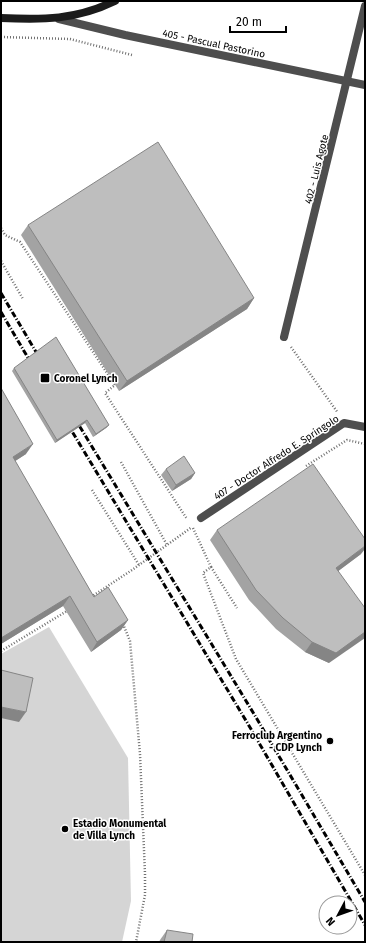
<svg xmlns="http://www.w3.org/2000/svg" width="366" height="943" font-family="'Fira Sans',sans-serif">
<style>
.green{fill:#d5d5d5}
.lines{fill:none;stroke-linecap:round;stroke-linejoin:round}
.path{stroke:#707070;stroke-width:2.5;stroke-dasharray:1 2;stroke-linecap:butt}
.minor{stroke:#4e4e4e;stroke-width:8}
.secondary{stroke:#1b1b1b;stroke-width:8}
.rail{stroke:#000;stroke-width:3;stroke-dasharray:6 2 1 2;stroke-linecap:butt}
.wall{fill:#a3a3a3}
.shaded-wall{fill:#858585}
.building{fill:#bebebe;stroke:#858585}
.poi-dot{fill:#000;stroke:#fff;stroke-width:1.5}
.labels{text-anchor:middle;stroke-width:3;stroke-linejoin:round;paint-order:stroke}
.street-label{font-size:10px;fill:#000;stroke:#fff}
.poi-label{font-size:10px;font-weight:bold;fill:#000;stroke:#fff;text-anchor:start}
</style>
<rect width="100%" height="100%" fill="#fff"/>
<path class="green" d="M49,627L128,758L131,901L122,942H1V654Z"/>
<g class="lines">
<g class="path">
<path d="M1,37L70,39L132,55"/>
<path d="M1,228L5,235L20,242L115,385L105,393L187,519"/>
<path d="M1,261L23,299"/>
<path d="M291,347L338,413"/>
<path d="M121,462L167,545"/>
<path d="M306,466L347,440L365,444"/>
<path d="M92,490L139,565"/>
<path d="M193,528L211,567L203,573L236,659L365,875"/>
<path d="M211,567L237,608"/>
<path d="M91,597L132,570L192,527"/>
<path d="M123,624L130,641L140,754L145,874V895L136,942"/>
<path d="M1,651L67,611"/>
</g>
<g class="minor">
<path d="M59,19L125,35L365,85"/>
<path d="M284,337L365,6"/>
<path d="M201,518L344,423L365,427"/>
</g>
<path class="secondary" d="M1,18C43,20 76,20 115,1"/>
<g class="rail">
<path d="M1,293L42,362"/>
<path d="M1,312L34,368"/>
<path d="M74,417L257,719L365,902"/>
<path d="M67,423L248,724L365,925"/>
</g>
</g>
<g class="wall">
<path d="M28,225L254,298L247,309L119,391L21,235Z"/>
<path d="M14,368L109,425L106,428L93,437L85,423L55,443L12,371Z"/>
<path d="M1,388L26,454L15,461L94,597L128,620L121,630L91,652L63,606L1,644Z"/>
<path d="M166,469L195,473L191,479L172,491L161,475Z"/>
<path d="M217,530L361,554L338,571L329,663L305,652L276,629L249,600L210,540Z"/>
<path d="M167,930L192,942H159L160,940Z"/>
</g>
<g class="shaded-wall">
<path d="M254,298L247,309L119,391L127,381Z"/>
<path d="M87,420L85,423L55,443L57,440Z"/>
<path d="M109,425L106,428L93,437L96,434Z"/>
<path d="M33,444L26,454L6,467L13,457Z"/>
<path d="M195,473L191,479L172,491L176,485Z"/>
<path d="M365,546V549L361,554L329,578L336,568Z"/>
<path d="M70,596L63,606L1,644V638Z"/>
<path d="M128,620L121,630L91,652L97,642Z"/>
<path d="M365,632V638L329,663L305,652L312,642Z"/>
<path d="M1,707L26,712L19,722L1,718Z"/>
</g>
<g class="building">
<path d="M158,142L254,298L127,381L28,225Z"/>
<path d="M56,337L109,425L96,434L87,420L57,440L14,368Z"/>
<path d="M1,388L33,444L13,457L94,597L108,587L128,620L97,642L70,596L1,638Z"/>
<path d="M184,456L195,473L176,485L166,469Z"/>
<path d="M313,464L365,539V546L336,568L365,608V632L336,653L312,642L283,618L256,590L217,530Z"/>
<path d="M1,670L33,678L26,712L1,707Z"/>
<path d="M167,930L193,934L192,942H164Z"/>
</g>
<g class="poi-dot">
<rect x="40" y="373" width="10" height="10" rx="2"/>
<circle cx="330" cy="741" r="4"/>
<circle cx="65" cy="829" r="4"/>
</g>
<g class="labels">
<g class="street-label">
<text transform="translate(214 43) rotate(12)" y="4">405 - Pascual Pastorino</text>
<text transform="translate(316 169) rotate(-76)" y="4">402 - Luis Agote</text>
<text transform="translate(276 457) rotate(-33)" y="4">407 - Doctor Alfredo E. Springolo</text>
</g>
<g class="poi-label">
<text x="54" y="382">Coronel Lynch</text>
<text x="322" y="739" text-anchor="end">Ferroclub Argentino<tspan x="322" dy="12">- CDP Lynch</tspan></text>
<text x="73" y="827">Estadio Monumental<tspan x="73" dy="12">de Villa Lynch</tspan></text>
</g>
</g>
<rect width="366" height="943" fill="none" stroke="#000000" stroke-width="4"/>
<g transform="translate(338 915) rotate(229)"><circle r="19" fill="#ffffff" stroke="#999999"/>
<path d="M0-3L7 15L0 10L-7 15Z" fill="#000000"/>
<text y="-6" font-size="11" font-weight="bold" text-anchor="middle" fill="#000000">N</text>
</g>
<path d="M230 26v6h56v-6" fill="none" stroke="#000000" stroke-width="2"/>
<text x="236" y="26" font-size="12" fill="#000000" stroke="#ffffff" stroke-width="3" paint-order="stroke">20 m</text>
</svg>
